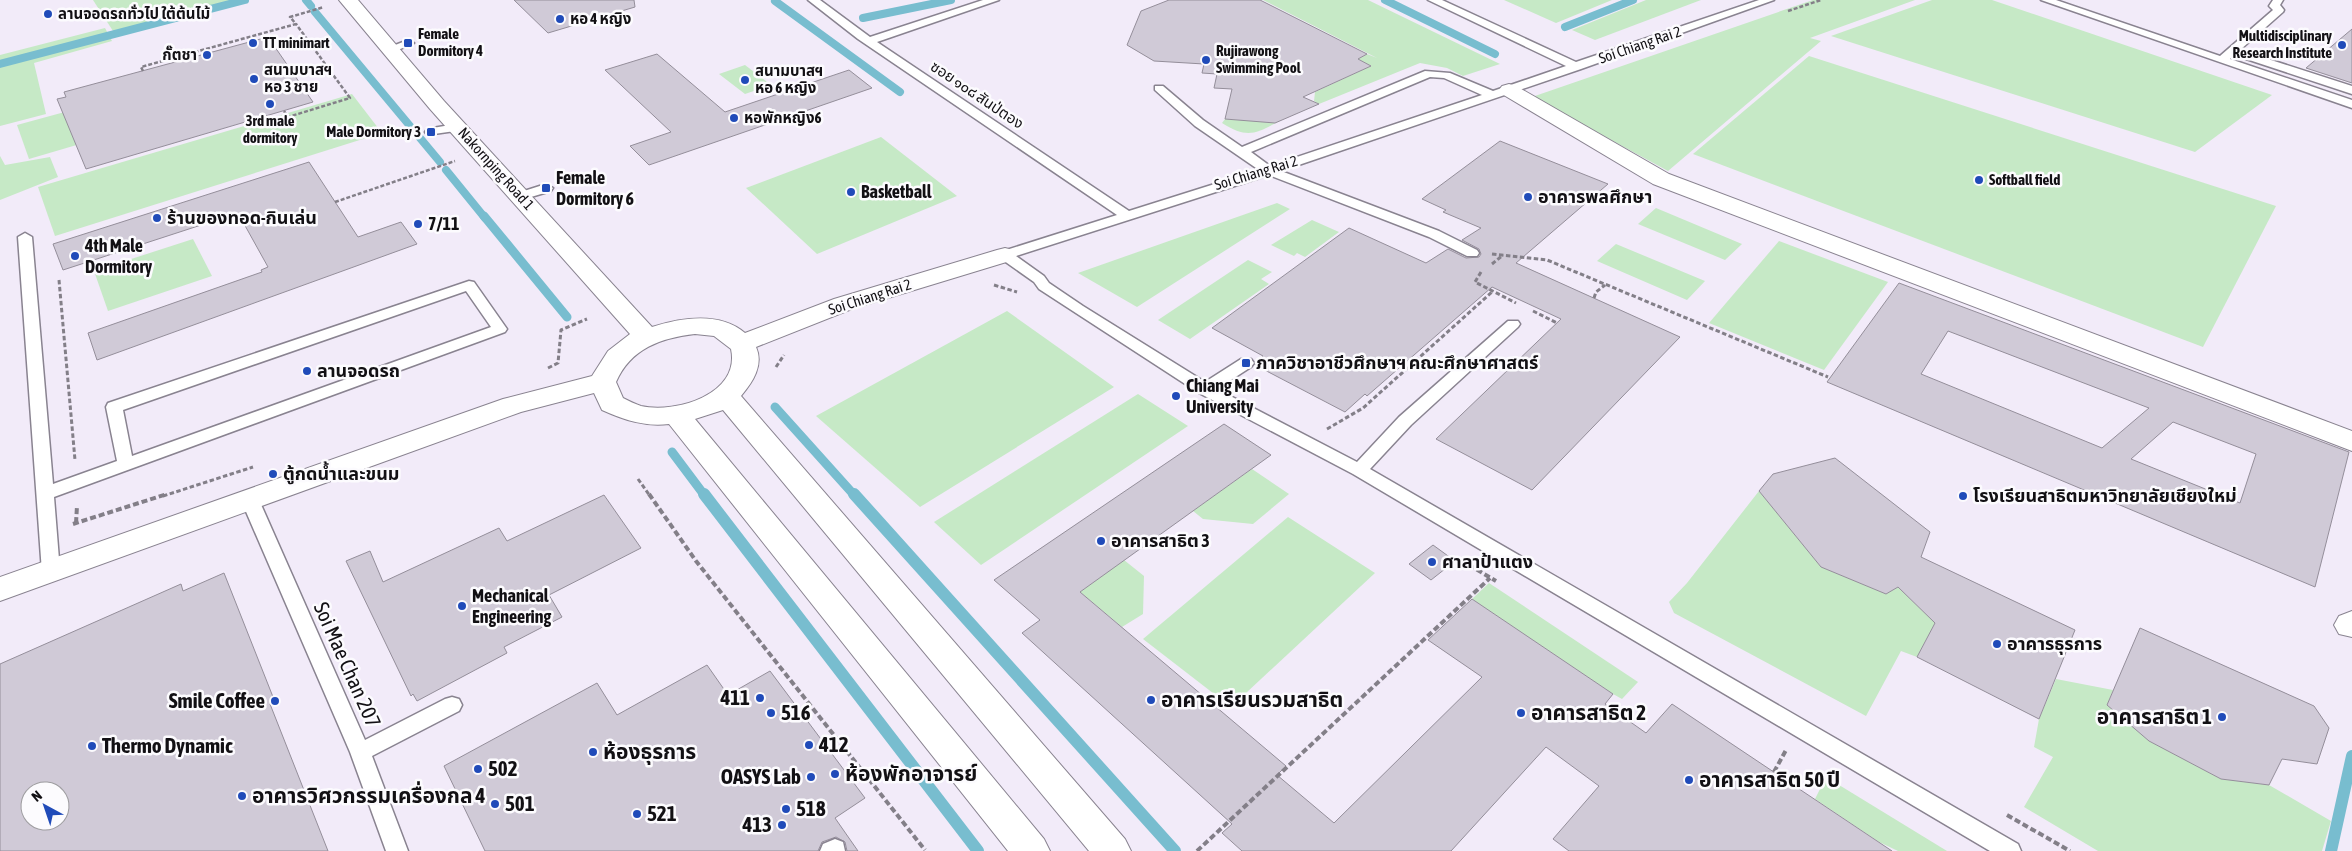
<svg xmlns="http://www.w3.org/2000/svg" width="2352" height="851" font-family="'Asap Condensed','Noto Sans Thai',sans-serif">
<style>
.green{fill:#c6e9c6}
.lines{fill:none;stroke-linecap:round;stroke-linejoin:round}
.stream-far2{stroke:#78bdcf;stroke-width:8}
.stream-far1{stroke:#78bdcf;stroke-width:9}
.stream{stroke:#78bdcf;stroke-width:12}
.building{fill:#d0cad7;stroke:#948e9a;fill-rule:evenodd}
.service-casing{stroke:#898390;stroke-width:3}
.minor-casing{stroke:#898390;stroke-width:2}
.path-far2{stroke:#837f88;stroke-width:2.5;stroke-dasharray:4 2;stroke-linecap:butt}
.path-far1{stroke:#837f88;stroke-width:3;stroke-dasharray:4.5 2.5;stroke-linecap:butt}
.path{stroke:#837f88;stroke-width:4;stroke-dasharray:6 3;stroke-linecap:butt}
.service{fill:#fff;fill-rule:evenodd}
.minor{fill:#fff;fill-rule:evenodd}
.poi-dot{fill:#204bb9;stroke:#fcfbfe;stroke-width:2}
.labels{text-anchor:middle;stroke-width:5;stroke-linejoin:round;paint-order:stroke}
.far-poi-label{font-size:15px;font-weight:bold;fill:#121014;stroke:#fcfbfe;text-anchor:start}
.far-street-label{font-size:15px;fill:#121014;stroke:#fcfbfe}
.poi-label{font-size:18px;font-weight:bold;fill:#121014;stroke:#fcfbfe;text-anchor:start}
.near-street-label{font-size:21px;fill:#121014;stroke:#fcfbfe}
.near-poi-label{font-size:21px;font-weight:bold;fill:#121014;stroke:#fcfbfe;text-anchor:start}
</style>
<rect width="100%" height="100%" fill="#f2ebf9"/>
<g class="green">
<path d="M93,0H237L113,31Z"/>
<path d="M1263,0H1368L1500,64L1463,76L1447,68L1420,63L1319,104L1314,101L1315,92L1371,66L1358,59L1367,54L1377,58Z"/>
<path d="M1504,0H1612L1556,23Z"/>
<path d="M1646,0H1701L1595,40L1572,30Z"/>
<path d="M1813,0H1915L1810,38L1821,41L1668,171L1532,97Z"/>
<path d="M1932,0H1992L2272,95L2195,152L1831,36Z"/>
<path d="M105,28L112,41L34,63L46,114L0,126V55Z"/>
<path d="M1809,56L2276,206L2203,347L1693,154Z"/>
<path d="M745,65L771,85L745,94L719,74Z"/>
<path d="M352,94L382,133L55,236L38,187Z"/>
<path d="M116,98L131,129L29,159L17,125Z"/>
<path d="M1225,119L1259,121L1283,119C1257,133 1249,140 1222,123Z"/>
<path d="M881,137L957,196L817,254L746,188Z"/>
<path d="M0,156L5,165L50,157L58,177L0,200Z"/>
<path d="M1277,203L1290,209L1137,307L1078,273Z"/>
<path d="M1656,208L1742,244L1725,260L1638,224Z"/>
<path d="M1312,220L1339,232L1305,257L1297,253L1294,256L1271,245Z"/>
<path d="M193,239L212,276L108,311L94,271Z"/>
<path d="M1779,241L1888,282L1824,370L1709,323Z"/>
<path d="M1616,244L1705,281L1687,300L1597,261Z"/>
<path d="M1248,260L1272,272L1261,279L1269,284L1190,339L1158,320Z"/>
<path d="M1007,311L1114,387L920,507L816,416Z"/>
<path d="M1138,394L1188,426L981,565L934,522Z"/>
<path d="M1252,469L1289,494L1253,524L1203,519L1193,511Z"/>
<path d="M1759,491L1821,567L1886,594L1898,587L1935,623L1917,657L1901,651L1866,716L1674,613L1669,602L1687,583Z"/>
<path d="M1288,517L1375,573L1231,707L1143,639Z"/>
<path d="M1124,560L1144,576L1143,614L1122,627L1080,592Z"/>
<path d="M1489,583L1638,682L1622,699L1613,694L1472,599Z"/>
<path d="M2056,679L2113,690L2107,705L2149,741L2221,779L2269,785L2331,821L2322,851H2098L2024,807L2053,757L2034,747L2039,719Z"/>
<path d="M1826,777L1947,851H1898L1879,842L1815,799Z"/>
</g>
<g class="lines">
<g class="stream-far2">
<path d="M306,0L311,6"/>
<path d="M1385,0L1495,54"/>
<path d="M775,1L900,92"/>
<path d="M315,12L440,162"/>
<path d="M863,18L951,0"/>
<path d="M1565,27L1633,0"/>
<path d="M0,64L245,0"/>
<path d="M446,170L485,218"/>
</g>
<g class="stream-far1">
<path d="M484,216L567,317"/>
<path d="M775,407L855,496"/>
<path d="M672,452L705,496"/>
</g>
<g class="stream">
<path d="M704,494L978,851"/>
<path d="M854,494L1175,851"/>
<path d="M2331,851L2352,756"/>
</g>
</g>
<g class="building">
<path d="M514,0H634L635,7L548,33Z"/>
<path d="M1169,0H1260L1367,54L1358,59L1371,66L1303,97L1319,104L1275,123L1225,119L1232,89L1214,88L1217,74L1202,73L1204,64L1154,61L1127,45L1141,11Z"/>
<path d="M2352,29V83L2306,68Z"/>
<path d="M268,37L313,102L86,169L57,99L66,97L64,92Z"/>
<path d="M657,54L725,112L849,70L872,88L649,165L630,146L671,132L605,70Z"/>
<path d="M1500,141L1608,184L1516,263L1680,337L1532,490L1436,439L1561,319L1492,287L1367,396L1365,394L1345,412L1255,365L1263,356L1212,328L1349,228L1426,263L1448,249L1466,258L1479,257L1481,254L1479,249L1462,240L1481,228L1443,212L1446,210L1422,199Z"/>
<path d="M309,162L358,237L401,222L417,244L97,360L88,333L262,272L261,270L268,267L238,213L63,270L53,244Z"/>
<path d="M1899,283L2349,452L2315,587L1827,382ZM1948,331L2149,408L2102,448L1921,374ZM2173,422L2256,454L2240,503L2131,459Z"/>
<path d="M1224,424L1271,455L1080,592L1286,766L1277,775L1334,823L1482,677L1428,640L1472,599L1613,694L1605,704L1646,733L1672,704L1892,851H1569L1553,839L1599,786L1546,747L1451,851H1242L1222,833L1232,824L1022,633L1040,620L994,580Z"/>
<path d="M1835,458L1930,532L1921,557L2075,630L2039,719L1917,657L1935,623L1898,587L1886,594L1821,567L1759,491L1773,474Z"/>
<path d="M604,495L641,548L549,595L562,617L504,647L507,653L417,701L413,694L411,696L346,561L370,551L383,582L499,528L507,541Z"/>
<path d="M1433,545L1455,561L1431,580L1409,564Z"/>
<path d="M224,573L275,702L270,704L328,851H0V664L181,584L183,591ZM30,791H60V821H30Z"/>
<path d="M2140,628L2314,706L2329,728L2317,764L2282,759L2269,785L2221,779L2149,741L2107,705Z"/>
<path d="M707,665L728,695L770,671L865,798L835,818L858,851H847L845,842L836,837L822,842L818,851H485L444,766L597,683L617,715Z"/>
</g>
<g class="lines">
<g class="service-casing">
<g id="service">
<path d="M808,0H820L870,37L983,0H999L877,42L1129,211L1259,170L1195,126L1155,90V86H1163L1203,120L1242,147L1425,71L1450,73L1493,91L1566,66L1428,0H1442L1576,62L1759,0H1774L1581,69L1281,171L1439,231L1477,250L1479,253L1477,256H1467L1429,237L1269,175L1016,256L1044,276L1049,283L1083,306L1205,382L1241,359H1251L1254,363L1251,367L1217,389L1357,462L1399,417L1508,321H1518L1520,324L1518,327L1411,425L1370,469L2018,844L2021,851H1990L1353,474L1199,393L1039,289L1034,282L1000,258L998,255L1000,252L1117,215L858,39ZM1430,77L1444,78L1482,95L1270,166L1251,152Z"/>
<path d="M2041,0H2056L2220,56L2273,10L2269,6L2273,0H2283L2280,5L2284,10L2283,12L2240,50L2352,86V94L2234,55L2230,59L2352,100V108Z"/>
<path d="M408,40L414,43L398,50L407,61L401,64L397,63L385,49Z"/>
<path d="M451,115C457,117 461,122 464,127L462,130L427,135L425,132L427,129L450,125L445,119Z"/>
<path d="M512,182L517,183L524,191L546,184L553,188L551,191L521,200L516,199L505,186Z"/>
<path d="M25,233L32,237L53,484L117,461L106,407L108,403L469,281L474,282L507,329L505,332L54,497L60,572L57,577L51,579L45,577L42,572L18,237ZM466,291L491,327L132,456L123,410Z"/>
<path d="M250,494L256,496L259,500L365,740L445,699L452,697L459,699L462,705L459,711L372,756L408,851H386L350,752L241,500L244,496Z"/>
<path d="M835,839L843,842L845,851H820L823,844Z"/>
</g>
</g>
<g class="minor-casing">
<g id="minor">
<path d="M339,0H358L444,101L652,327C681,318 719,311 745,333L834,299L997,250L1005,248L1013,250L1017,255L1013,260L852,309L756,347C764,365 753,382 741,396L1125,839L1131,851H1089L723,410L695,419L1044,839L1050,851H1008L669,424C645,427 624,420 602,410L594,393L521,412L0,601V577L503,399L592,376L608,351L630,334L430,109ZM695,334L714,336L731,349C741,394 676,414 641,406C635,404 629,401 623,398L616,382C631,348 661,338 695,334Z"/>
<path d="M1509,84L1516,86L1669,174L2352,431V451L1653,184L1502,94L1499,90L1502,86Z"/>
<path d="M2352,611V637L2339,634L2334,625L2339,616Z"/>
</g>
</g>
<g class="path-far2">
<path d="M1788,11L1821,0"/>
<path d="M143,71L141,67L296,24L290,17L324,7"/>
<path d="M284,111L288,117L350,98L296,24"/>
<path d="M335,202L455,161"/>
</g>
<g class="path-far1">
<path d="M1492,254L1547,260L1828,377"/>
<path d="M1492,264L1503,255"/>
<path d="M1481,272L1475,282L1516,303"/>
<path d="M59,280L75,460"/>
<path d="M994,285L1017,292"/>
<path d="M1594,298L1596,292L1605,285"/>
<path d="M1533,311L1557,323"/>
<path d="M776,367L784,355"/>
<path d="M548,368L558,363L561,330L587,319"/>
<path d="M1327,429L1363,408L1492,292"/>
<path d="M638,479L650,496"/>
<path d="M163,496L253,467"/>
</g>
<g class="path">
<path d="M649,494L696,561L925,850"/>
<path d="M76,523L77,506"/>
<path d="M73,524L167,494"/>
<path d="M1469,565L1496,581"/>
<path d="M1774,772L1786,750"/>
<path d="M2007,815L2070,851"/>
<path d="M1197,851L1490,578"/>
</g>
<use href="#service" class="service"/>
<use href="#minor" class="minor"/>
</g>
<g class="poi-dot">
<circle cx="48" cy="14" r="5"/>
<circle cx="560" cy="19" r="5"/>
<circle cx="253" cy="43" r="5"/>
<rect x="403" y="38" width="10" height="10" rx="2.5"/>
<circle cx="2342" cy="45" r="5"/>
<circle cx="207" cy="55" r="5"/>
<circle cx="1206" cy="60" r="5"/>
<circle cx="254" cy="79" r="5"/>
<circle cx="745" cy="80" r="5"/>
<circle cx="270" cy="104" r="5"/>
<circle cx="734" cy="118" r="5"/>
<rect x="426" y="127" width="10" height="10" rx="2.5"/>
<circle cx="1979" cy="180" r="5"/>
<rect x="541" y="183" width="10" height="10" rx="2.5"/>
<circle cx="851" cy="192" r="5"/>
<circle cx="1528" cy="197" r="5"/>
<circle cx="157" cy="218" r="5"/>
<circle cx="418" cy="224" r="5"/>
<circle cx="75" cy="256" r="5"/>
<rect x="1241" y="358" width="10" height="10" rx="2.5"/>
<circle cx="307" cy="371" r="5"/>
<circle cx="1176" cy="396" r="5"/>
<circle cx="273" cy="474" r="5"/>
<circle cx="1963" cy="496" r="5"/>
<circle cx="1101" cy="541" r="5"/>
<circle cx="1432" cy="562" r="5"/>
<circle cx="462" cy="606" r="5"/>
<circle cx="1997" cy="644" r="5"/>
<circle cx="760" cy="698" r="5"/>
<circle cx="1151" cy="700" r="5"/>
<circle cx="275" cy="701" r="5"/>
<circle cx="771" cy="713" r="5"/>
<circle cx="1521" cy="713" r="5"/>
<circle cx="2222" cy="717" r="5"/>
<circle cx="809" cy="745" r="5"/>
<circle cx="92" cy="746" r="5"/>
<circle cx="593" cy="752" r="5"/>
<circle cx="478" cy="769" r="5"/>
<circle cx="835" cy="774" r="5"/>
<circle cx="811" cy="777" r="5"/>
<circle cx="1689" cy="780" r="5"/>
<circle cx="242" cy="796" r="5"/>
<circle cx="495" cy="804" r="5"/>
<circle cx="786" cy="809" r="5"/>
<circle cx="637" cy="814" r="5"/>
<circle cx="782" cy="825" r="5"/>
</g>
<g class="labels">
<g class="far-poi-label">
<text x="58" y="19">ลานจอดรถทั่วไป ใต้ต้นไม้</text>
<text x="570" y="24">หอ 4 หญิง</text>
<text x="418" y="39">Female<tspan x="418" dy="17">Dormitory 4</tspan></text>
<text x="2332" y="41" text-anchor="end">Multidisciplinary<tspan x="2332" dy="17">Research Institute</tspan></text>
<text x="263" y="48">TT minimart</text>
<text x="1216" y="56">Rujirawong<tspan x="1216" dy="17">Swimming Pool</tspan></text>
<text x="197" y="60" text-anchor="end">กั๊ตชา</text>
<text x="264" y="75">สนามบาสฯ<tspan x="264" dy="17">หอ 3 ชาย</tspan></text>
<text x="755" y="76">สนามบาสฯ<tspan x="755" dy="17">หอ 6 หญิง</tspan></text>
<text x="744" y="123">หอพักหญิง6</text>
<text x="270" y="126" text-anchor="middle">3rd male<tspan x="270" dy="17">dormitory</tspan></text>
<text x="421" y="137" text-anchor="end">Male Dormitory 3</text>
<text x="1989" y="185">Softball field</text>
</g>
<g class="far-street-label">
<text transform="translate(1640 45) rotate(-19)" y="5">Soi Chiang Rai 2</text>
<text transform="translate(977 95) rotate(34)" y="5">ซอย ๑๐๘ สันป่ตอง</text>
<text transform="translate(496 169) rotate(48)" y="5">Nakornping Road 1</text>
<text transform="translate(1256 173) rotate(-17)" y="5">Soi Chiang Rai 2</text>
<text transform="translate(870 297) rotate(-18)" y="5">Soi Chiang Rai 2</text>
</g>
<g class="poi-label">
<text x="556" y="184">Female<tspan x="556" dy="21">Dormitory 6</tspan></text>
<text x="861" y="198">Basketball</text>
<text x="1538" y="203">อาคารพลศึกษา</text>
<text x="167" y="224">ร้านของทอด-กินเล่น</text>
<text x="428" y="230">7/11</text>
<text x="85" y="252">4th Male<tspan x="85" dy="21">Dormitory</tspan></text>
<text x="1256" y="369">ภาควิชาอาชีวศึกษาฯ คณะศึกษาศาสตร์</text>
<text x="317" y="377">ลานจอดรถ</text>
<text x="1186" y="392">Chiang Mai<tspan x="1186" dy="21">University</tspan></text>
<text x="283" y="480">ตู้กดน้ำและขนม</text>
<text x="1973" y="502">โรงเรียนสาธิตมหาวิทยาลัยเชียงใหม่</text>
<text x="1111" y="547">อาคารสาธิต 3</text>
<text x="1442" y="568">ศาลาป้าแตง</text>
<text x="472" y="602">Mechanical<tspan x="472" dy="21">Engineering</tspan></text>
<text x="2007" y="650">อาคารธุรการ</text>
</g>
<g class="near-street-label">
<text transform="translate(347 665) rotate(66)" y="7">Soi Mae Chan 207</text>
</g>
<g class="near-poi-label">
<text x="750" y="705" text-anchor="end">411</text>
<text x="1161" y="707">อาคารเรียนรวมสาธิต</text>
<text x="265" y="708" text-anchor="end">Smile Coffee</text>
<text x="781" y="720">516</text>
<text x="1531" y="720">อาคารสาธิต 2</text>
<text x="2212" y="724" text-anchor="end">อาคารสาธิต 1</text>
<text x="819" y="752">412</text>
<text x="102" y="753">Thermo Dynamic</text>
<text x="603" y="759">ห้องธุรการ</text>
<text x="488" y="776">502</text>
<text x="845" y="781">ห้องพักอาจารย์</text>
<text x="801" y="784" text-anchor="end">OASYS Lab</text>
<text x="1699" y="787">อาคารสาธิต 50 ปี</text>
<text x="252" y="803">อาคารวิศวกรรมเครื่องกล 4</text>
<text x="505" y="811">501</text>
<text x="796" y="816">518</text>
<text x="647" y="821">521</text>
<text x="772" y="832" text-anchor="end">413</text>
</g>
</g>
<g transform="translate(45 806) rotate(320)"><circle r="24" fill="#fcfbfe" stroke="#9e9da0"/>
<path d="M0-4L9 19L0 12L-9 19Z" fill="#204bb9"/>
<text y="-8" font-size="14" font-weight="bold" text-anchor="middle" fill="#121014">N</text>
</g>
</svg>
